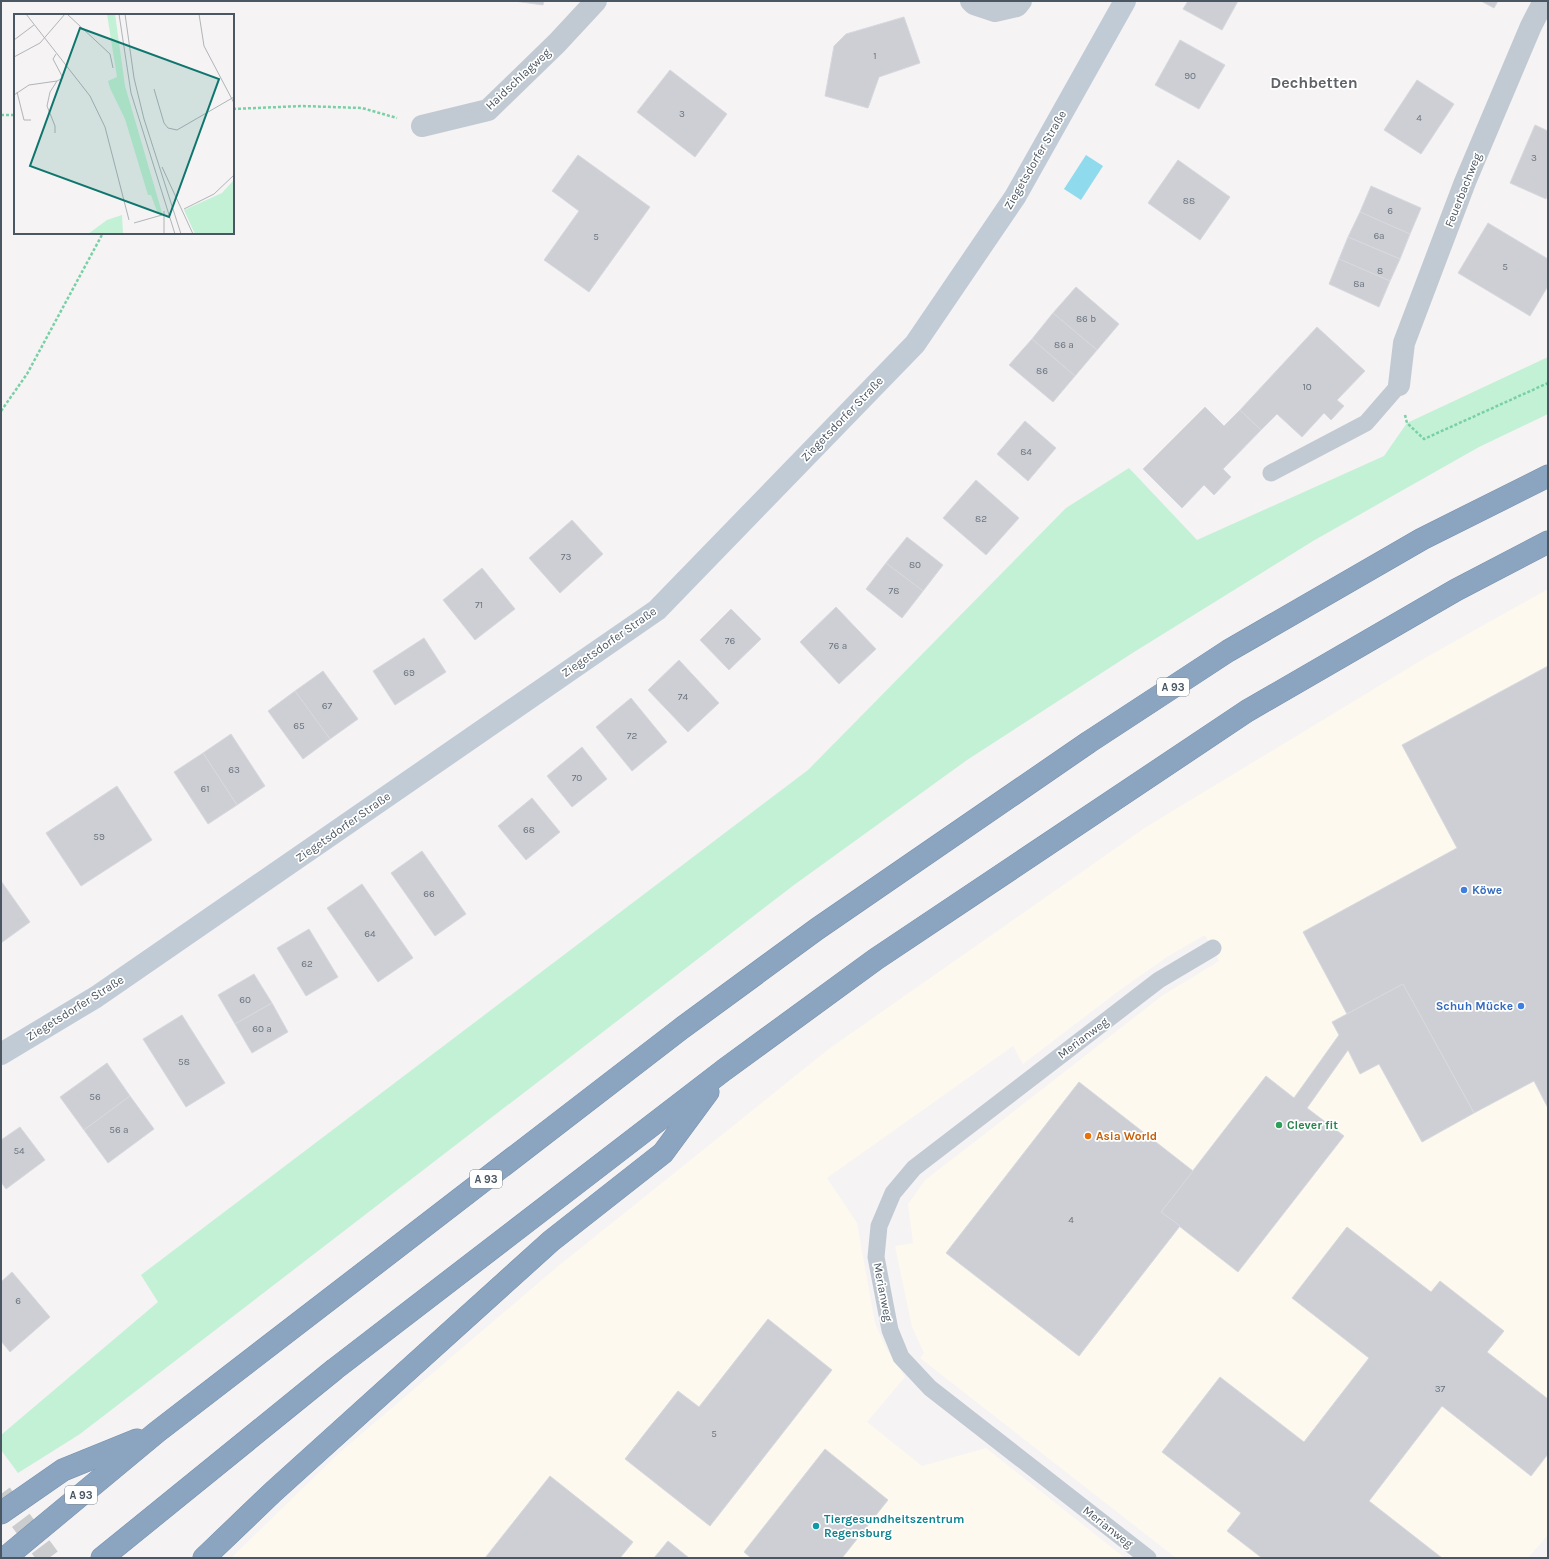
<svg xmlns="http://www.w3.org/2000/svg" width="1549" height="1559" font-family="Karla,sans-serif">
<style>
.commercial{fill:#fdf9ef}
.green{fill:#c3f1d5}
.water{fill:#90daee}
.building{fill:#cdcfd5;stroke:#d7d9de}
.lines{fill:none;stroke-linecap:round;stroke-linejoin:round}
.secondary-tunnel{stroke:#caccce;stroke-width:22;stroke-dasharray:22 11;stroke-linecap:butt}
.highway-casing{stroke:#7690ad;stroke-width:23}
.path{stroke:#7ad0a6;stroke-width:2.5;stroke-dasharray:3 2;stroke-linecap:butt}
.lane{stroke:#c1cad2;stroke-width:17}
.street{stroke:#c1cad2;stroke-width:22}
.secondary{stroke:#c1cbd6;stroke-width:22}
.highway{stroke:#8ba5c1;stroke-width:22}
.shop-dot{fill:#3f7fe0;stroke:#fff;stroke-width:1.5}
.leisure-dot{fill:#2e9e5b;stroke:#fff;stroke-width:1.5}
.food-dot{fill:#e8710a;stroke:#fff;stroke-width:1.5}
.culture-dot{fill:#0f9aa8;stroke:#fff;stroke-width:1.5}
.labels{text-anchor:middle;stroke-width:3.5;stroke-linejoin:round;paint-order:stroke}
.number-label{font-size:10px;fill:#6b747e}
.shield{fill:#fff;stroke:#808990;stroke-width:1}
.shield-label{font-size:11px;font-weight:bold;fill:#4a5661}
.street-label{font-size:12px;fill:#4a5661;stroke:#fff}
.shop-label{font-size:12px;font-weight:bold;fill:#366cbe;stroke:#fff;text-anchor:start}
.leisure-label{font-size:12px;font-weight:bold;fill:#27864d;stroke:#fff;text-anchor:start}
.food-label{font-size:12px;font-weight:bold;fill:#c56008;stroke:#fff;text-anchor:start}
.culture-label{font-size:12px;font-weight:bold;fill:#0d838f;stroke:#fff;text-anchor:start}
.district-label{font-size:16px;font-weight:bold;fill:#5f6368;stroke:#fff}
.inset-road{fill:none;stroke:#b1b4b9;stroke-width:1}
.view{fill:#0f766e;fill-opacity:0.15;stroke:#0f766e;stroke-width:2}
.inset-edge{fill:none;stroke:#4a5661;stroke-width:2}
</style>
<rect width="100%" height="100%" fill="#f5f3f3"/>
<path class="commercial" d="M1548,589V1535L1528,1558H1176L920,1358L924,1353L912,1327L895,1246L913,1243L908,1204L925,1180L955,1157L1163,995L1219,961L1205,935L1167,957L1120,990L1023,1064L1013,1046L827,1178L857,1223L875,1323L887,1350L905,1377L867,1422L922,1466L986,1448L1125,1558H231L339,1453L557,1267L830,1048L1146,827L1425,658Z"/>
<path class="green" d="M1548,357V414L1479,447L1313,541L1134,652L967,760L794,885L80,1434L18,1473L1,1450V1435L158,1302L141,1275L808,770L1066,508L1129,468L1197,540L1384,456L1407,423Z"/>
<path class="water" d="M1086,155L1103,166L1081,200L1064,189Z"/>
<g class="building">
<path d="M514,1H544L543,5Z"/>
<path d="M1188,1H1238L1222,30L1183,9Z"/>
<path d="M1481,1H1498L1494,8Z"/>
<path d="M904,17L920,63L879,77L868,108L825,96L834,46L846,34Z"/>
<path d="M1180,40L1225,65L1199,109L1155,85Z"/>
<path d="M670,70L727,114L695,157L637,112Z"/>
<path d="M1417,80L1454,104L1421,154L1384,130Z"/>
<path d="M1535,125L1548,131V194L1546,199L1510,183Z"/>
<path d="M578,155L650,207L589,292L544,260L579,211L552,191Z"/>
<path d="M1178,160L1230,197L1200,240L1148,203Z"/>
<path d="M1371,186L1421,208L1410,234L1360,212Z"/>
<path d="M1360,212L1410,234L1400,259L1348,237Z"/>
<path d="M1488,223L1548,259V286L1530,316L1458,273Z"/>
<path d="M1348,237L1400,259L1390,281L1339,259Z"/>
<path d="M1339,259L1390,281L1379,307L1329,284Z"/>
<path d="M1076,287L1119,324L1097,350L1053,313Z"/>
<path d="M1053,313L1097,350L1075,376L1032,339Z"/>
<path d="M1317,327L1365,371L1337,400L1344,406L1331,420L1324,413L1302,437L1277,414L1261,430L1240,410Z"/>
<path d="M1032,339L1075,376L1053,402L1009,365Z"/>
<path d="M1205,407L1224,426L1240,410L1261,430L1223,469L1231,477L1214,495L1204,485L1182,508L1143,469Z"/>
<path d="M1025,421L1056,448L1028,481L997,454Z"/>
<path d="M976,480L1019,518L986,555L943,518Z"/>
<path d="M572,520L603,554L560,593L529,558Z"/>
<path d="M907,537L943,565L923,591L886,563Z"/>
<path d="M886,563L923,591L902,618L866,589Z"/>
<path d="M482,568L515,609L475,640L443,600Z"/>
<path d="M836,607L876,649L839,684L800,642Z"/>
<path d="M731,609L761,639L729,670L700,640Z"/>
<path d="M424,638L446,672L395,705L373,671Z"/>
<path d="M679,660L719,703L688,732L648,690Z"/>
<path d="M1548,666V1108L1534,1081L1474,1113L1403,984L1347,1014L1303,932L1457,848L1402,745Z"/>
<path d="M323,671L358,719L330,739L295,691Z"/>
<path d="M295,691L330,739L303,759L268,711Z"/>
<path d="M631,698L667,742L632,771L596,727Z"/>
<path d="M231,734L265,786L237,805L203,753Z"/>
<path d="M582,747L607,779L572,807L547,776Z"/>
<path d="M203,753L237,805L208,824L174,772Z"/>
<path d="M117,786L152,840L81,886L46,833Z"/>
<path d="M532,798L560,832L526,860L498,826Z"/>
<path d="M422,851L466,914L435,936L391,873Z"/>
<path d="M1,881L30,922L1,943Z"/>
<path d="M362,884L413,958L378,982L327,908Z"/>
<path d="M309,929L338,977L306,996L277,948Z"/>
<path d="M254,974L272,1003L235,1024L218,995Z"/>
<path d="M1403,984L1474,1113L1422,1142L1379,1064L1360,1074L1348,1050L1307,1108L1344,1136L1238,1272L1161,1212L1266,1076L1294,1098L1339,1035L1332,1022Z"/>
<path d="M272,1003L288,1032L252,1053L235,1024Z"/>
<path d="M182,1015L225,1083L186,1107L143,1039Z"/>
<path d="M107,1063L130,1096L84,1130L60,1097Z"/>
<path d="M1079,1082L1193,1171L1161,1212L1180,1226L1079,1356L946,1253Z"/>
<path d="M130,1096L154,1129L108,1163L84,1130Z"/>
<path d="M20,1127L45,1160L6,1189L1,1182V1140Z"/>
<path d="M1347,1227L1431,1292L1440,1281L1504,1331L1487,1352L1548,1399V1454L1531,1476L1442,1406L1369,1501L1442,1558H1262L1227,1531L1241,1513L1162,1452L1220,1377L1304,1442L1369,1358L1292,1298Z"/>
<path d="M12,1272L50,1317L10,1352L1,1341V1282Z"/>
<path d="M768,1319L832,1370L710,1526L625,1459L678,1391L699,1407Z"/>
<path d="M825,1449L888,1500L842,1558H751L744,1552Z"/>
<path d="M550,1476L633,1542L620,1558H485Z"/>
<path d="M668,1541L689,1558H654Z"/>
</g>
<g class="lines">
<path class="secondary-tunnel" d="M1,1494L49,1558"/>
<g class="highway-casing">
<g id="highway">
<path d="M1,1513L63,1470L137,1440"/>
<path d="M5,1558L157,1432L682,1028L817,929L1089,742L1228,651L1422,539L1548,476"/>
<path d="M102,1558L335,1369L724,1070L876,959L1247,711L1456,590L1548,542"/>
<path d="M204,1558L273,1492L551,1241L663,1153L708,1092"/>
</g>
</g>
<g class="path">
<path d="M233,109L302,106L362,108L397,118"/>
<path d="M1,115H15"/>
<path d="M1,411L27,374L103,233"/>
<path d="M1405,415L1407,423L1424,439L1548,383"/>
</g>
<g class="lane">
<path d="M1271,473L1366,423L1399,385"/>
<path d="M1148,1558L930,1388L901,1357L890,1330L876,1257L879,1226L893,1193L914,1168L1159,980L1213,948"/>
</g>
<g class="street">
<path d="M971,1L974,4L995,11L1017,6L1021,1"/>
<path d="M422,126L488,110L557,43L596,1"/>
<path d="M1399,385L1404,343L1465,182L1531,26L1544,1"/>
</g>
<path class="secondary" d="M1,1054L96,997L657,610L915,344L1015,197L1125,1"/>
<use href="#highway" class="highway"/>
</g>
<g class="shop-dot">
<circle cx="1464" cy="890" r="4"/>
<circle cx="1521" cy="1006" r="4"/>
</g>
<circle class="leisure-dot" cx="1279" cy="1125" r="4"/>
<circle class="food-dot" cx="1088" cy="1136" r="4"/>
<circle class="culture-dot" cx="816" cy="1526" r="4"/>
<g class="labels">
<g class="number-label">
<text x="875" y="59">1</text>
<text x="1190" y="79">90</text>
<text x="682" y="117">3</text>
<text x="1419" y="121">4</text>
<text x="1534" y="161">3</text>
<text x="1189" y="204">88</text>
<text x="1390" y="214">6</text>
<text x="1379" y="239">6a</text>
<text x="596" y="240">5</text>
<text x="1505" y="270">5</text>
<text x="1380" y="274">8</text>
<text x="1359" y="287">8a</text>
<text x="1086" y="322">86 b</text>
<text x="1064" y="348">86 a</text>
<text x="1042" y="374">86</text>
<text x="1307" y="390">10</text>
<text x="1026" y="455">84</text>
<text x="981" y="522">82</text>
<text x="566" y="560">73</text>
<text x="915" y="568">80</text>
<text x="894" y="594">78</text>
<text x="479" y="608">71</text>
<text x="730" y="644">76</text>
<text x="838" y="649">76 a</text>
<text x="409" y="676">69</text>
<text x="683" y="700">74</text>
<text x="327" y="709">67</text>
<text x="299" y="729">65</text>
<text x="632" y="739">72</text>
<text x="234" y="773">63</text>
<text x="577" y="781">70</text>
<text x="205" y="792">61</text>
<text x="529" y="833">68</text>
<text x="99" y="840">59</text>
<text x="429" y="897">66</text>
<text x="370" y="937">64</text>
<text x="307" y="967">62</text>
<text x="245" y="1003">60</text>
<text x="262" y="1032">60 a</text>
<text x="184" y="1065">58</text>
<text x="95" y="1100">56</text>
<text x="119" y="1133">56 a</text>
<text x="19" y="1154">54</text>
<text x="1071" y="1223">4</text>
<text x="18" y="1304">6</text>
<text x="1440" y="1392">37</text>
<text x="714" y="1437">5</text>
</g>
<g class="shield">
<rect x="1157" y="678" width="32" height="18" rx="3"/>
<rect x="470" y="1170" width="32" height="18" rx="3"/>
<rect x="65" y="1486" width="32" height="18" rx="3"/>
</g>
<g class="shield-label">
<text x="1173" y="691">A 93</text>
<text x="486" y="1183">A 93</text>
<text x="81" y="1499">A 93</text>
</g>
<g class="street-label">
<text transform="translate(518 79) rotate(-43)" y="4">Haidschlagweg</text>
<text transform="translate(1035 160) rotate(-60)" y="4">Ziegetsdorfer Straße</text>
<text transform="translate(1463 190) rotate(-68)" y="4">Feuerbachweg</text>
<text transform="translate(842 419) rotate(-46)" y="4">Ziegetsdorfer Straße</text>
<text transform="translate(609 642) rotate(-35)" y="4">Ziegetsdorfer Straße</text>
<text transform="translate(343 827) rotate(-35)" y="4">Ziegetsdorfer Straße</text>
<text transform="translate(75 1008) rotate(-32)" y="4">Ziegetsdorfer Straße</text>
<text transform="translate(1083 1038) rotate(-37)" y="4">Merianweg</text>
<text transform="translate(883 1292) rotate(79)" y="4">Merianweg</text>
<text transform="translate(1108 1527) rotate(38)" y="4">Merianweg</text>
</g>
<g class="shop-label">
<text x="1472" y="894">Köwe</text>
<text x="1513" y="1010" text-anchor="end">Schuh Mücke</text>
</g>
<g class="leisure-label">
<text x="1287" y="1129">Clever fit</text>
</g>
<g class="food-label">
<text x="1096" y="1140">Asia World</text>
</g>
<g class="culture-label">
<text x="824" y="1523">Tiergesundheitszentrum<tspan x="824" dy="14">Regensburg</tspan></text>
</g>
<g class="district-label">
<text x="1314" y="88">Dechbetten</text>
</g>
</g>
<g transform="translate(14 14)">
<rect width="220" height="220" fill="#f5f3f3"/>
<path d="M93,0H101L111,72L146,192L148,199L144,200L137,181H134L111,105L96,74L94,67L103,63ZM220,166V220H181L170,196L208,179ZM108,201L109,220H74L93,206Z" fill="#c3f1d5"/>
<path class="inset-road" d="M12,0L76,82L91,113L115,206M53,0L96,40L99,54M105,0L117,79L161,220M111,0L120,64L130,105L167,220M185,0L190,32L220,89M0,26L20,11M0,43L26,29L51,0M140,75L150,109L154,114L163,116L220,83M3,78L10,106H17M0,81L15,71L43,67M41,119V112L33,92L36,78L43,67L49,64L39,45L42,40M148,153L179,220M170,195L200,180L220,161M150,197V220M120,209L148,201"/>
<path class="view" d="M66,14L205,65L155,203L16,152Z"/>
<rect width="220" height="220" class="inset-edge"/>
</g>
<rect width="1549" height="1559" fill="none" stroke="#4a5661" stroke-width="4"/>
</svg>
